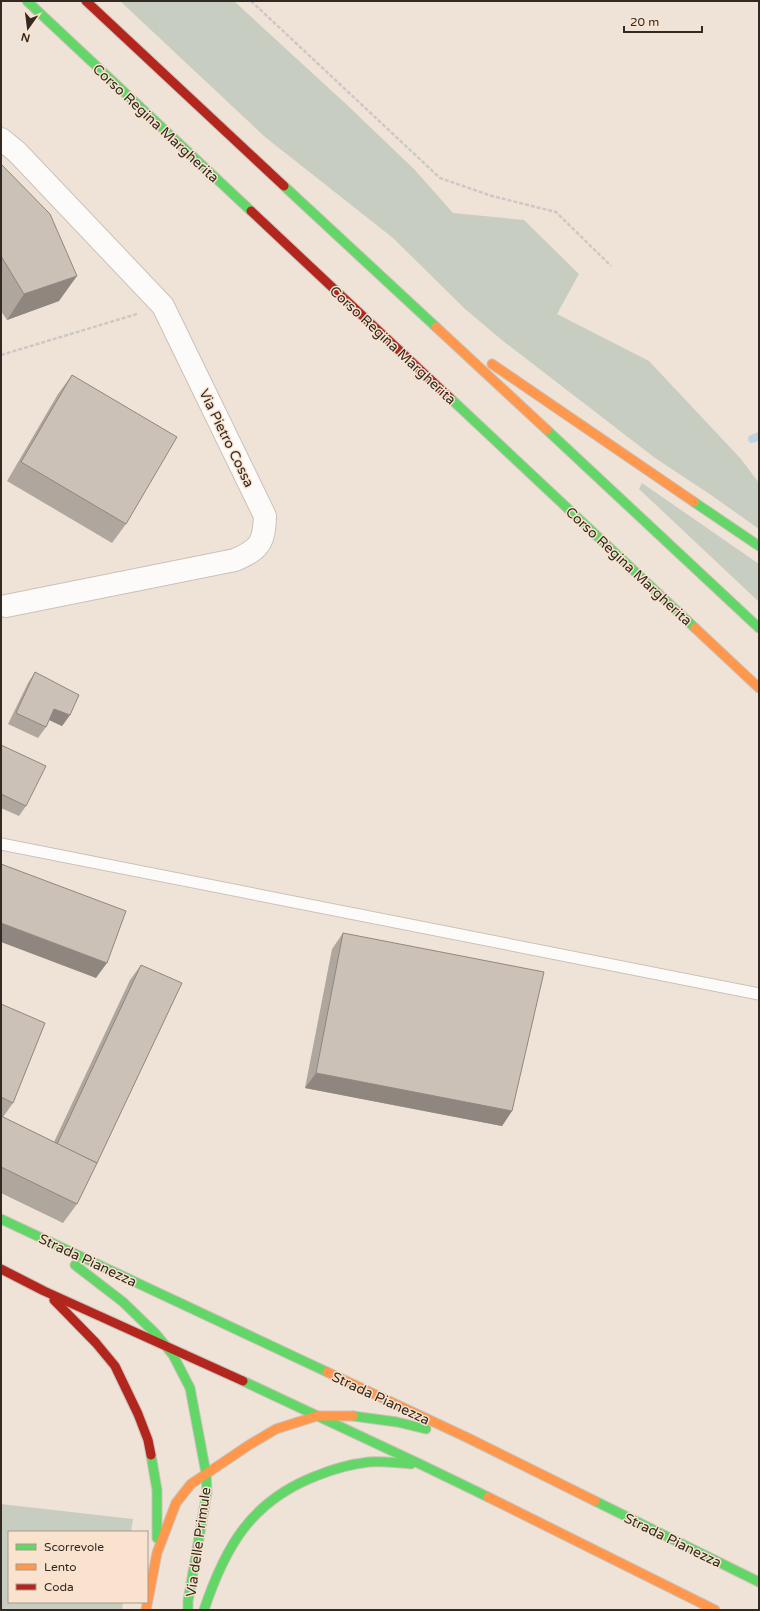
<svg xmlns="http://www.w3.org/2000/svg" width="760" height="1611" font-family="'Varela Round',sans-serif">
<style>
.green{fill:#c7cec1}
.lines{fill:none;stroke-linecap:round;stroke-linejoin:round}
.stream{stroke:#bfd4e2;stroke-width:8}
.lane-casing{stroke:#cbc1b8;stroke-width:13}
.street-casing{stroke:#cbc1b8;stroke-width:24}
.fast-casing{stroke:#cbc1b8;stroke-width:11}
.slow-casing{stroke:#cbc1b8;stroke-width:11}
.jam-casing{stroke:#cbc1b8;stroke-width:11}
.path{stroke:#cdc8c5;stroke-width:2.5;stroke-dasharray:4 2;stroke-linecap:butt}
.lane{stroke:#fdfbf9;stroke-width:11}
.street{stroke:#fdfbf9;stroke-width:22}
.fast{stroke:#63d668;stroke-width:9}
.slow{stroke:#ff974d;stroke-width:9}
.jam{stroke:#b3261e;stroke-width:9}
.wall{fill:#afa69d}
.shaded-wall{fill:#8f877f}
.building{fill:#ccc1b6;stroke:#8f877f}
.labels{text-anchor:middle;stroke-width:3;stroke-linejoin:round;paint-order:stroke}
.street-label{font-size:14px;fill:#322a22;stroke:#f9e3ce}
</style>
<rect width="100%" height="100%" fill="#efe3d8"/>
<g class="green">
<path d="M120,1H234L346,104L415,170L453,213L524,220L579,274L557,314L649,361L741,459L759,483V529L711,495L655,458L503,341L465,309L393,238L265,137Z"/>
<path d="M642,483L759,564V602L639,489Z"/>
<path d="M1,1504L133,1519L131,1532H9V1602H123L122,1610H1Z"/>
</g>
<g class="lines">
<path class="stream" d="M752,439L759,436"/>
<g class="lane-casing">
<path id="lane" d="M1,844L759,994"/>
</g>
<g class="street-casing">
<path id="street" d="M1,139L17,152L163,306L265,516C264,543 260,549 235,560L6,606"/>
</g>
<g class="fast-casing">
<g id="fast">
<path d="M27,1L251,211"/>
<path d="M284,186L436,327"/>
<path d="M450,398L695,628"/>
<path d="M547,430L759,628"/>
<path d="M694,502L759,546"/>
<path d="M1,1219L327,1372"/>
<path d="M75,1265L123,1302L156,1334L173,1355L190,1388L206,1473L207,1492L188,1601V1610"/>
<path d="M243,1381L422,1465L488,1497"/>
<path d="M353,1416L397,1422L426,1429"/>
<path d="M151,1455L157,1490V1538"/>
<path d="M595,1501L759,1582"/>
<path d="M204,1610C225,1547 251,1501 316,1476C333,1469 351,1464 369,1462C383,1461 397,1463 411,1464"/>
</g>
</g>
<g class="slow-casing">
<g id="slow">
<path d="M436,327L547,430"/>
<path d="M492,364L694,502"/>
<path d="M695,628L759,688"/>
<path d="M327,1372L468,1438L595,1501"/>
<path d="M488,1497L715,1610"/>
<path d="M146,1610L157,1553L176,1503L191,1484L249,1445L276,1429L317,1416H353"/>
</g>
</g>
<g class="jam-casing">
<g id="jam">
<path d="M86,1L284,186"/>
<path d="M251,211L450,398"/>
<path d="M1,1269L44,1291L243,1381"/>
<path d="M54,1300L96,1343L115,1366L138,1414L148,1440L151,1455"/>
</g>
</g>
<g class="path">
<path d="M251,1L440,178L492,196L556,212L611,266"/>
<path d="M1,355L137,314"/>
</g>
<use href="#lane" class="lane"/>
<use href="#street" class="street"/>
<use href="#fast" class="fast"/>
<use href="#slow" class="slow"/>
<use href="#jam" class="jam"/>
</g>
<g class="wall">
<path d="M1,164L59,301L7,320L1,311Z"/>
<path d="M72,375L126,524L112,543L7,481L58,394Z"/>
<path d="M35,672L70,715L62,726L49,720L46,727L38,738L8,724L28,683Z"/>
<path d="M1,745L26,806L19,816L1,808Z"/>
<path d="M343,933L512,1111L502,1126L305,1088L332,949Z"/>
<path d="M141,965L77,1204L63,1223L1,1193V1004L13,1103L3,1117L54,1142L130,980Z"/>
</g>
<g class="shaded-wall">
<path d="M77,276L59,301L7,320L24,294Z"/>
<path d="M54,709L70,715L62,726L47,719Z"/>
<path d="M1,923L107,963L96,978L1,942Z"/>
<path d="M316,1073L512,1111L502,1126L305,1088Z"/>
</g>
<g class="building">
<path d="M1,164L50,214L77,276L24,294L1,256Z"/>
<path d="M72,375L177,437L126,524L21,462Z"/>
<path d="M35,672L79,695L70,715L54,709L46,727L16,713Z"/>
<path d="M1,745L46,766L26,806L1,794Z"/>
<path d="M1,864L126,911L107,963L1,923Z"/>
<path d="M343,933L544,972L512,1111L316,1073Z"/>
<path d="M141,965L182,983L97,1163L57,1144Z"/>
<path d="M1,1004L45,1023L13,1103L1,1097Z"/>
<path d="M1,1116L97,1163L77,1204L1,1167Z"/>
</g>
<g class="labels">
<g class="street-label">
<text transform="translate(156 123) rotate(43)" y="5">Corso Regina Margherita</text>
<text transform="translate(393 345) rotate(43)" y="5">Corso Regina Margherita</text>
<text transform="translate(227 438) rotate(64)" y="5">Via Pietro Cossa</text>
<text transform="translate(629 566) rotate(43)" y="5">Corso Regina Margherita</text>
<text transform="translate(88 1260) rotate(25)" y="5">Strada Pianezza</text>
<text transform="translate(381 1398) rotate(25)" y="5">Strada Pianezza</text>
<text transform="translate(673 1540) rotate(26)" y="5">Strada Pianezza</text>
<text transform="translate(198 1542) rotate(-82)" y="5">Via delle Primule</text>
</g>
</g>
<rect width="760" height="1611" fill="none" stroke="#322a22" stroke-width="4"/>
<rect x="8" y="1531" width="140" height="72" fill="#f9e3ce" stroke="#a99989"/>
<rect x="16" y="1544" width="20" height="6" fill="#63d668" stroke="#a99989"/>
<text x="44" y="1551" font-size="12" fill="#322a22">Scorrevole</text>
<rect x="16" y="1564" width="20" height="6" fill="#ff974d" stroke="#a99989"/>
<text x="44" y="1571" font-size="12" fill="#322a22">Lento</text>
<rect x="16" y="1584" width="20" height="6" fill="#b3261e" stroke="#a99989"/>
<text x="44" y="1591" font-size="12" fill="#322a22">Coda</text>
<g transform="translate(28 28) rotate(194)" stroke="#f9e3ce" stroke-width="3" paint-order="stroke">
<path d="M0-3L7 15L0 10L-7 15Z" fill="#322a22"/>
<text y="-6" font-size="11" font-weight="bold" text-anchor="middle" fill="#322a22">N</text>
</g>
<path d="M624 26v6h78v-6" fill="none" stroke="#322a22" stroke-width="2"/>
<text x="630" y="26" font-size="12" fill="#322a22" stroke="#f9e3ce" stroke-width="3" paint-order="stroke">20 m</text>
</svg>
